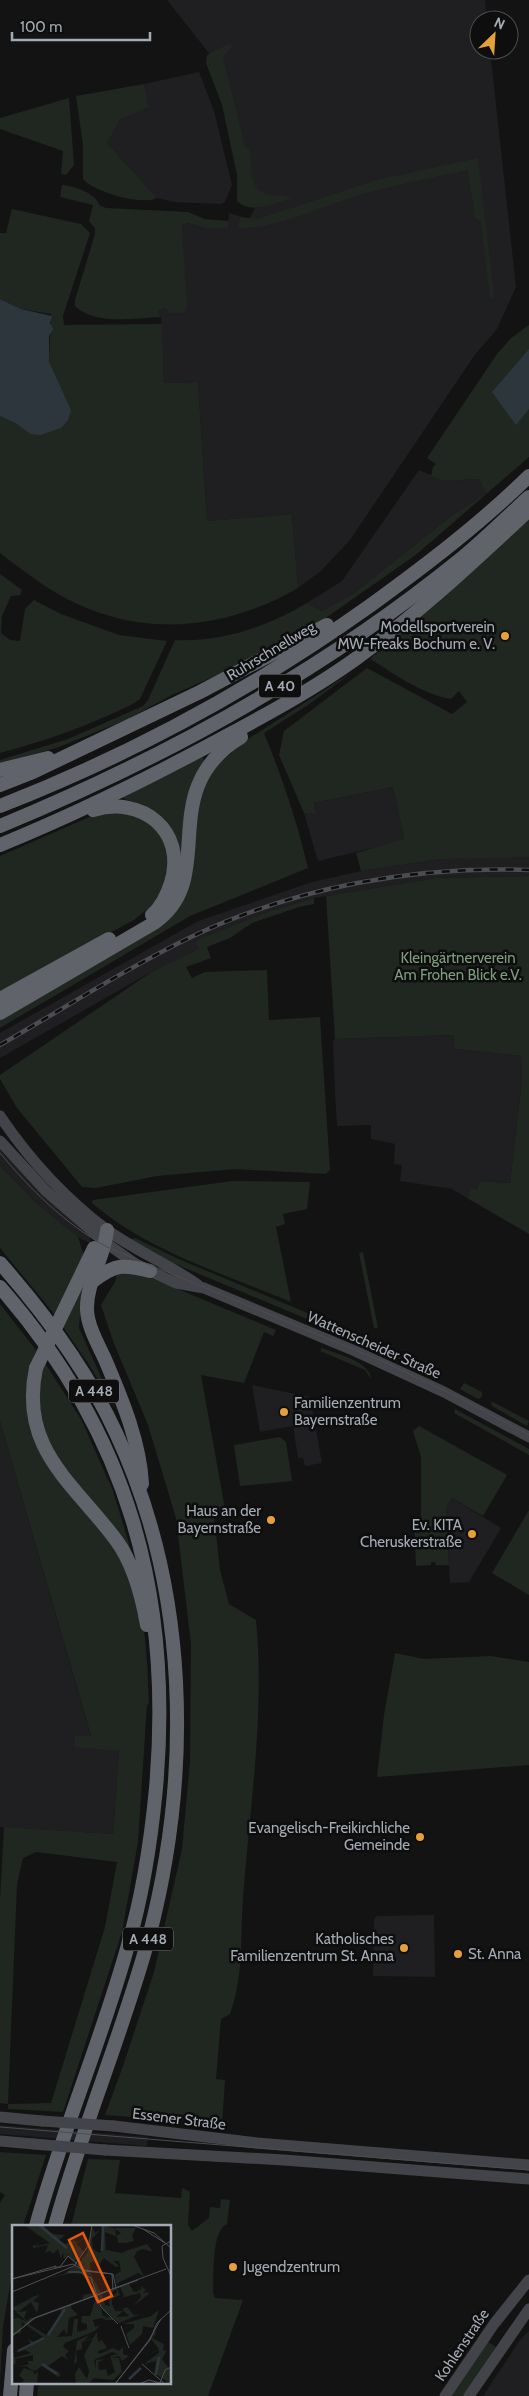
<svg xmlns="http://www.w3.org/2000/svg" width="529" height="2396" font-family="Cabin,sans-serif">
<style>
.built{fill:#1f1f21}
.green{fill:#1f2720;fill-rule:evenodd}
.water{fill:#2d363c}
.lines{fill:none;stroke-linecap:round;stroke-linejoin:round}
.secondary{stroke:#424449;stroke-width:11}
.highway{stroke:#60646a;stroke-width:14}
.tram{stroke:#4b4d52;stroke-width:1}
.rail-casing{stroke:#4b4d52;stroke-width:4.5}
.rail{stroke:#0e0e0f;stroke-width:2.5;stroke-dasharray:8;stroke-linecap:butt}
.secondary-bridge{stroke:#424449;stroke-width:11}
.highway-bridge{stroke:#60646a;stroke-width:14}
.poi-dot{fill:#e6a039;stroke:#0e0e0f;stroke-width:2}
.labels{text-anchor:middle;stroke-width:5;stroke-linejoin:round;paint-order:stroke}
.shield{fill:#0e0e0f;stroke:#787c82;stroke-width:1}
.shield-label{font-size:14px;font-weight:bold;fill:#a5abb4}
.poi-label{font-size:15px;fill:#a5abb4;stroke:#0e0e0f;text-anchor:end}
.street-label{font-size:15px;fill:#a5abb4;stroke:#0e0e0f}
.park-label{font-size:15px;fill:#7d9e7d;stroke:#0e0e0f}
.inset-river{fill:none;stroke:#2d363c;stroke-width:2.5}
.inset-road{fill:none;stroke:#4d5054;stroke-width:1}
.view{fill:#e8590c;fill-opacity:0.15;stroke:#e8590c;stroke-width:2.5}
.inset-edge{fill:none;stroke:#a5abb4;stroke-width:2.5}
</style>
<rect width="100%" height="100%" fill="#131314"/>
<g class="built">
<path d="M167,0H485L487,20H479V50H490L516,287L497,329L474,356L350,540L321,571L298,588L292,514L207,521L198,382L164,383L161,317L158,311L165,308L186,309L182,225L187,223L206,228H228L229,213L249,219L256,206L219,66Z"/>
<path d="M199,72L214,111L232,185L225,202L220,204L174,202L157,198L107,143L120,120L149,107L144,84Z"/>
<path d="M419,470L445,481L479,479L486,493L451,516L353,594L322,611L307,603L342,581Z"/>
<path d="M393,787L404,839L402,841L318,861L304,813H316L314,803Z"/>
<path d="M519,856L529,857V876L436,878L314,898L270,911L196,941L200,949L153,971L0,1058V1033L198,921L312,882L361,871L441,859Z"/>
<path d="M455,1035V1049L521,1056L522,1080L510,1183L481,1181L477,1191L471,1189L467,1198L452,1189L400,1181L402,1165L394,1164L395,1144L371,1139V1125L337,1126L335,1094L333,1041L335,1039Z"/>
<path d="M0,1148L89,1234L91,1244L78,1237L35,1202L4,1171L0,1166Z"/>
<path d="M252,1385L310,1397L322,1463L305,1466L303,1458H298L293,1426L260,1432Z"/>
<path d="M0,1421L91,1737L119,1751L113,1834L0,1827Z"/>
<path d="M452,1498L501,1528L469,1582L450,1583L446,1508Z"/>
<path d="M434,1915L435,1977L373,1976L374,1919L377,1916Z"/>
<path d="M0,2125L148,2137L147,2146L0,2134Z"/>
<path d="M529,2331V2396H483L520,2340Z"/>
</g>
<g class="green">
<path d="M230,43L232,47L223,57L245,147L250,149C252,167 247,190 269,195C277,196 284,194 292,198C275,203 251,215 237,201V175L222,105L206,63L207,55Z"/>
<path d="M144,84L149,107L120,120L107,143L157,198C142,206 94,192 83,179V145L76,96Z"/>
<path d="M69,98L74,165L66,175L61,174L63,151L0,129V118Z"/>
<path d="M478,158L494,297H490L481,221L475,218L468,170C434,177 400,184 367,193C327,203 280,229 238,228L240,217L258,219L377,180Z"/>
<path d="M62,185C72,185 98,194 99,205L106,208L188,212L205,219L229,221L228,228H205L187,223L182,225L187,308L184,313H170L165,308L158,311L161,317C134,318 97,326 75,306V300L95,234V228L89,221L93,205L60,197Z"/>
<path d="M12,209L81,224L90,233L63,316L64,325L162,324L164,383L198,382L207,521L292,514L298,588C220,633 132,639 53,591C35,580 17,566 0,553V416L17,424L30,434L51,370L49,362L51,314L21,309L0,299V233H6Z"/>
<path d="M529,325V457L417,554L293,641L170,696L126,720L59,747L0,764V760L68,739L143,706L148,700L175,640C221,642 267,627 307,603L322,611L353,594L451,516L486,493L479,479L445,481L431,476L433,467L436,464L427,458L497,354L511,338Z"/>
<path d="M529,518V857L441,859L361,871L356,853L404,839L393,787L314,803L316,813H304L279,755L284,731L367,668L452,714L467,702L459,691L451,699C421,694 395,674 370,659Z"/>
<path d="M0,574L22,590L20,595L11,596L2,616L1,633L10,640L20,641L25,609L34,600L61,614L119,635L167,641L140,699C131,706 120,710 109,715C74,731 37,743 0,753Z"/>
<path d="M354,671L311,703L264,733C282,777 297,821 308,868L190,916L0,1028V1017L178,905C200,870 190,856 195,819C197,806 208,770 218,762C220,759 225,759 228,756C235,750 240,744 248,739Z"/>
<path d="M202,757L205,760L194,779L186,804L181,859C165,824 164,809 124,799L123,797Z"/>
<path d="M107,811C117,813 132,812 141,816C169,829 174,869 161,894C156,905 143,912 134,920L0,991V856L94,815Z"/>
<path d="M529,876V1234L467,1198L471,1188L477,1190L480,1181L510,1183L522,1080L521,1056L455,1049L454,1035L335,1039L326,896L436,878Z"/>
<path d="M314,898V904L299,907L252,923L230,938L207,947L211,958L186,967L192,978L205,972L267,970L269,1020L320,1017L330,1170L326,1174L235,1169L157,1176L96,1188L82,1187L17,1108L0,1079V1075L153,971L199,949L195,941L270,911Z"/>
<path d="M0,1166L35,1202L78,1237L84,1256L79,1328L116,1410L88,1363L52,1311L0,1248Z"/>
<path d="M232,1181L310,1182L307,1209L283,1214L285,1224L276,1227L291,1302C224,1274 148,1251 92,1203L93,1200Z"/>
<path d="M135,1238L181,1260L310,1314L307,1319L173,1263L130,1239Z"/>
<path d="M363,1252L378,1328H374L359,1253Z"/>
<path d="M121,1270L149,1277L276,1330L273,1336L264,1332L244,1383L201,1375L225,1509L214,1515L220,1570L229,1604L256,1620C265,1713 250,1805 243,1898C240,1938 244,1976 230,2014L221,2019L216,2079L225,2080L222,2124L105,2115L123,2066L154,1972L182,1849L190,1761L191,1644L176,1518L148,1425L113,1341L101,1305L116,1280V1275L122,1274Z"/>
<path d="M0,1304L36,1350C0,1458 90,1493 129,1574C147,1613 147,1662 149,1704L147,1705L138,1842L122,1932L63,2112L8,2109V2104L0,2103V1899L4,1827L113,1834L119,1751L75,1747V1736H91L0,1421ZM36,1852L117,1862L105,1927L51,2103L8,2104L17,1884L23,1858Z"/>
<path d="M385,1345L416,1359L413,1366L383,1351Z"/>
<path d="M322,1348C336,1354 370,1361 371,1379L365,1370L320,1351Z"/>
<path d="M45,1363L82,1421L113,1491L137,1570C129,1553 121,1535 109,1520C71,1471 19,1434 45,1363Z"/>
<path d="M464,1383L482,1392V1397L478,1399L460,1389Z"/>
<path d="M491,1401L529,1421L527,1426L492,1406Z"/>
<path d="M455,1409L529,1449V1455L454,1413Z"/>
<path d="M419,1426L507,1475L483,1516L452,1498L446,1508L449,1565H436L435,1562H431V1565L416,1566L414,1525H421V1457L413,1431Z"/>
<path d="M280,1437L286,1442L292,1481L240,1486L234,1445Z"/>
<path d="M529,1510V1595L492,1573Z"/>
<path d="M395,1653L424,1659L490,1656L529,1662V1765L377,1777L384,1715Z"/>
<path d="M0,2152L46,2155L23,2226H14V2261L3,2327L0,2382V2203L5,2195L0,2192Z"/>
<path d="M88,2159L120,2160L115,2193L181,2198L182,2188L190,2192L188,2225L192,2231L209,2218L210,2207L220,2208L221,2199L230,2200L227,2224C211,2231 214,2277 213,2293L215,2298L243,2300L208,2396H37L39,2382H170V2226H71Z"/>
<path d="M487,2341L496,2347L464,2396H451Z"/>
</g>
<g class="water">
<path d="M0,299L21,309L52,316L50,323L53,329L49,336V362L71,410L68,420L61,428L40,435L30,434L17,424L0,416Z"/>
<path d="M529,349V409L516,425L492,392Z"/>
</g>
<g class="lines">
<g class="secondary">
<path d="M0,1116C29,1159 66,1199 107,1230C136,1251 169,1264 198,1285"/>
<path d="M0,1141L46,1191L106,1243L137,1265L176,1283L204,1288L355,1351L444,1392L529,1437"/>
<path d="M0,2117L42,2121"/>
<path d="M114,2126L257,2143L529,2165"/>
<path d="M0,2141L34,2144"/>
<path d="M105,2150L284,2160L529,2179"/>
<path d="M445,2396L494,2324L529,2280"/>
<path d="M469,2396L529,2309"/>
</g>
<g class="highway">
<path d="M0,770L48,758"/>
<path d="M0,785L33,772L200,692L327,625"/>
<path d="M0,806C131,755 256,687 371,605C426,565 480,524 529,476"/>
<path d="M93,810C142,795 187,831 171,883C167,895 162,907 152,915"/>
<path d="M0,826C165,758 323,671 462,558C485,539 507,517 529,497"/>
<path d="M0,845C76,814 149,778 221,739C267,714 312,690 354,660C417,615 473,562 529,510"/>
<path d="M0,999L109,939"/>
<path d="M0,1013L154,923C221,877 152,791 241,737"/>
<path d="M107,1230C105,1257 86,1282 87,1310C88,1329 100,1347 107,1364C123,1402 140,1443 142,1484"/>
<path d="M0,1263C45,1314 87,1370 116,1433C189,1589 192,1772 149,1937C122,2035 82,2128 55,2226"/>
<path d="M93,1281C115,1264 123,1264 150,1271"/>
<path d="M0,1287C128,1433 173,1595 156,1788C151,1841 143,1894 128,1945C102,2040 62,2131 36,2226"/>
<path d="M68,1302L94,1248"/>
<path d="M36,1368C19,1449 73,1482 116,1540C134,1564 142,1596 147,1625"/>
<path d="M10,2396L14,2350"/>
<path d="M26,2396L27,2382"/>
</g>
<g class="tram">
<path d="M0,1153C30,1189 65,1224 107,1247L382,1361L460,1398L529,1435"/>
<path d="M0,2127L529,2170"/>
</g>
<g class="rail-casing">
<path id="rail" d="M0,1045C63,1009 125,969 191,937C296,887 413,866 529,870"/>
</g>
<use href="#rail" class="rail"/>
<g class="secondary-bridge">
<path d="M42,2121L114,2126"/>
<path d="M34,2144L105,2150"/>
</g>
<path class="highway-bridge" d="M36,1368L68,1302"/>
</g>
<g class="poi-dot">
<circle cx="505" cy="636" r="5"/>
<circle cx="284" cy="1412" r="5"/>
<circle cx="271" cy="1520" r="5"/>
<circle cx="472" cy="1534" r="5"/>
<circle cx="420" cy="1837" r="5"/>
<circle cx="404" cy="1948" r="5"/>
<circle cx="458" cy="1954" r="5"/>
<circle cx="233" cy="2267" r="5"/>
</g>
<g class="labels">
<g class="shield">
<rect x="259" y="674.5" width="42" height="23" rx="4"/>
<rect x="69" y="1379.5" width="50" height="23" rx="4"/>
<rect x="123" y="1927.5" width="50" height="23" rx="4"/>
</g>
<g class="shield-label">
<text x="280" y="691">A 40</text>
<text x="94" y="1396">A 448</text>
<text x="148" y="1944">A 448</text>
</g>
<g class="poi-label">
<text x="495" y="632">Modellsportverein<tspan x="495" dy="17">MW-Freaks Bochum e. V.</tspan></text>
<text x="294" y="1408" text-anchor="start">Familienzentrum<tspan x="294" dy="17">Bayernstraße</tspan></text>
<text x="261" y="1516">Haus an der<tspan x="261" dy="17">Bayernstraße</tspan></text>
<text x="462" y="1530">Ev. KITA<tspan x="462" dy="17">Cheruskerstraße</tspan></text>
<text x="410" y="1833">Evangelisch-Freikirchliche<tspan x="410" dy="17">Gemeinde</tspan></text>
<text x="394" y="1944">Katholisches<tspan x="394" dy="17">Familienzentrum St. Anna</tspan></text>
<text x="468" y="1959" text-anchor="start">St. Anna</text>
<text x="243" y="2272" text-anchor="start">Jugendzentrum</text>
</g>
<g class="street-label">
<text transform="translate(271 651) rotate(-31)" y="5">Ruhrschnellweg</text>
<text transform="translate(374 1345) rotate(24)" y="5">Wattenscheider Straße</text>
<text transform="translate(179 2119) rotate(7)" y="5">Essener Straße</text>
<text transform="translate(462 2345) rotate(-56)" y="5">Kohlenstraße</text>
</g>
<g class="park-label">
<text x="458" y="963">Kleingärtnerverein<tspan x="458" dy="17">Am Frohen Blick e.V.</tspan></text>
</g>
</g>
<g transform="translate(12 2225)">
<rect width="159" height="159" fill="#131314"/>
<path d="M12,0H31L40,9L53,10L47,15L53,19L62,15L65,18L66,17L63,14V13L66,17L71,13L73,16L71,14L65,19L72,27L78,9V13L72,28L62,37L53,28L55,31L52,34L51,27L49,34L46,24L41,29L38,26L33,28L36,20L21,23V20L25,21L24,17L26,21L38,18ZM91,0L103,4L104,11L109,8L103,4L104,3H124L134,18L106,29L135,19L141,27L131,24L125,26L122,32L132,51L126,48L104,59L103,50L109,46L107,36H101L107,41L104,42L92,33L86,41L83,36L78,38L79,49L89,68L85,69L78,50L61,48L29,55L52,49L64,40L75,47L70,43L73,37L69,42L65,39L75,28L81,3L83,8L89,4L80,14L81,24L87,28L93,25L89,26ZM124,3L134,18L110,28L94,25L93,7L105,12L106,18H114L122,16L120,11ZM67,47L76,51L81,56L91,91H96L92,93L98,92L102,95H94L90,93L81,95L83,102L88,100L83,106L53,118L51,122L57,126L63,120L53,130L56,135L50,131L36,141L48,148V151L46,152L30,141L23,146L19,144L22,147V150L26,146L25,159H9L12,155L7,150L12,143L20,146L15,141L6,142L17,139L15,136H21V130L3,134L4,138L2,140L0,135V129L2,128V133L19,128L13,125L3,127L19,119L16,114L22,117L31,112L10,97L9,108L0,110V94L5,93L0,90L15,97L0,83L21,72L26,70L27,71L21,76L27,78L25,88L19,77L6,87L15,86L12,93L15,96L18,93H23L15,98L34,110L48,92L50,87L47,84L60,79L59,83L66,90L57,93L55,110L52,104L45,112L60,111L62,94H66L65,108L67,105V107L75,104V99L69,97L70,91H78L84,72L71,74V70L81,68L79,62L82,61ZM117,59L122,67L127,66L126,63L129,66V62L133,61L130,63L134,64L131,68L136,67L137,69L121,81L129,72L128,68L109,73L112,71L108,62ZM105,63L108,70L100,74V79L103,86H111L104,92L117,91L110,84L115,82L122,90L128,89L107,98L90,83L86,70L90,69L93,80L98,81L97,78L98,70L99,73L105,67L104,64L99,69V65ZM147,85L141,103L131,101L130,109L118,120L114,109L122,103V99H111L139,91ZM142,104L144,108L140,113L152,119L151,126L155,125L150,134L159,146V159L142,148L144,136L132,139L147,128V125L137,129L147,124L139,114ZM85,107L86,117L90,115L95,123L86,126L87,129L101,123L107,126L111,122V129L117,131L110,136L107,131L99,133H107L110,147L101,155L82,153L76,159H64L63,149L67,142L75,154L77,146L72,130L81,114L70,117V124L64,126L65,136L62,139L65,116L77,110L72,116L81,113ZM100,127L106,129L98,131L103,147L96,151L94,144L87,145L86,137L93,134L84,135V143L82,135Z" fill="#1f2720" fill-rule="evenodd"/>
<path class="inset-river" d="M27,0L55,23M90,26L91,1M36,110L53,84M6,126L32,113M30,139L45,149M144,150L147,132M117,154L129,143"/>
<path class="inset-road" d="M120,0L142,8L159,23M131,4L153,18M159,16L150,21L151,33L159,51M42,42H48L56,31L72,45L101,49L104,63M56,47H68L79,53L89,82L106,99M0,54L44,41M0,54L61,39L73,46L100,49L101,64M0,67L62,41L77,20L80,0M109,101L117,123M0,111L22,93L154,44M0,111L23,93L126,55M130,139L153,159M103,159L138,115L145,98L159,85M103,159L137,115L149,94M127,159L137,155L148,158L153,145L159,142"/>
<path class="view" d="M71,8L100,71L86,77L57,15Z"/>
<rect width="159" height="159" class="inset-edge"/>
</g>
<g transform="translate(494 35) rotate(25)"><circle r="24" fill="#0e0e0f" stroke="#4a4d51"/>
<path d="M0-4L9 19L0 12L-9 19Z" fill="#e6a039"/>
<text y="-8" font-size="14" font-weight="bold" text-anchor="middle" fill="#a5abb4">N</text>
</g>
<path d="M12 32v8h138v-8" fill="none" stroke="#a5abb4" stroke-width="2.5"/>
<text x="20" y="32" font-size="15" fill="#a5abb4" stroke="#0e0e0f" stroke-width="4" paint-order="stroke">100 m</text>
</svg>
